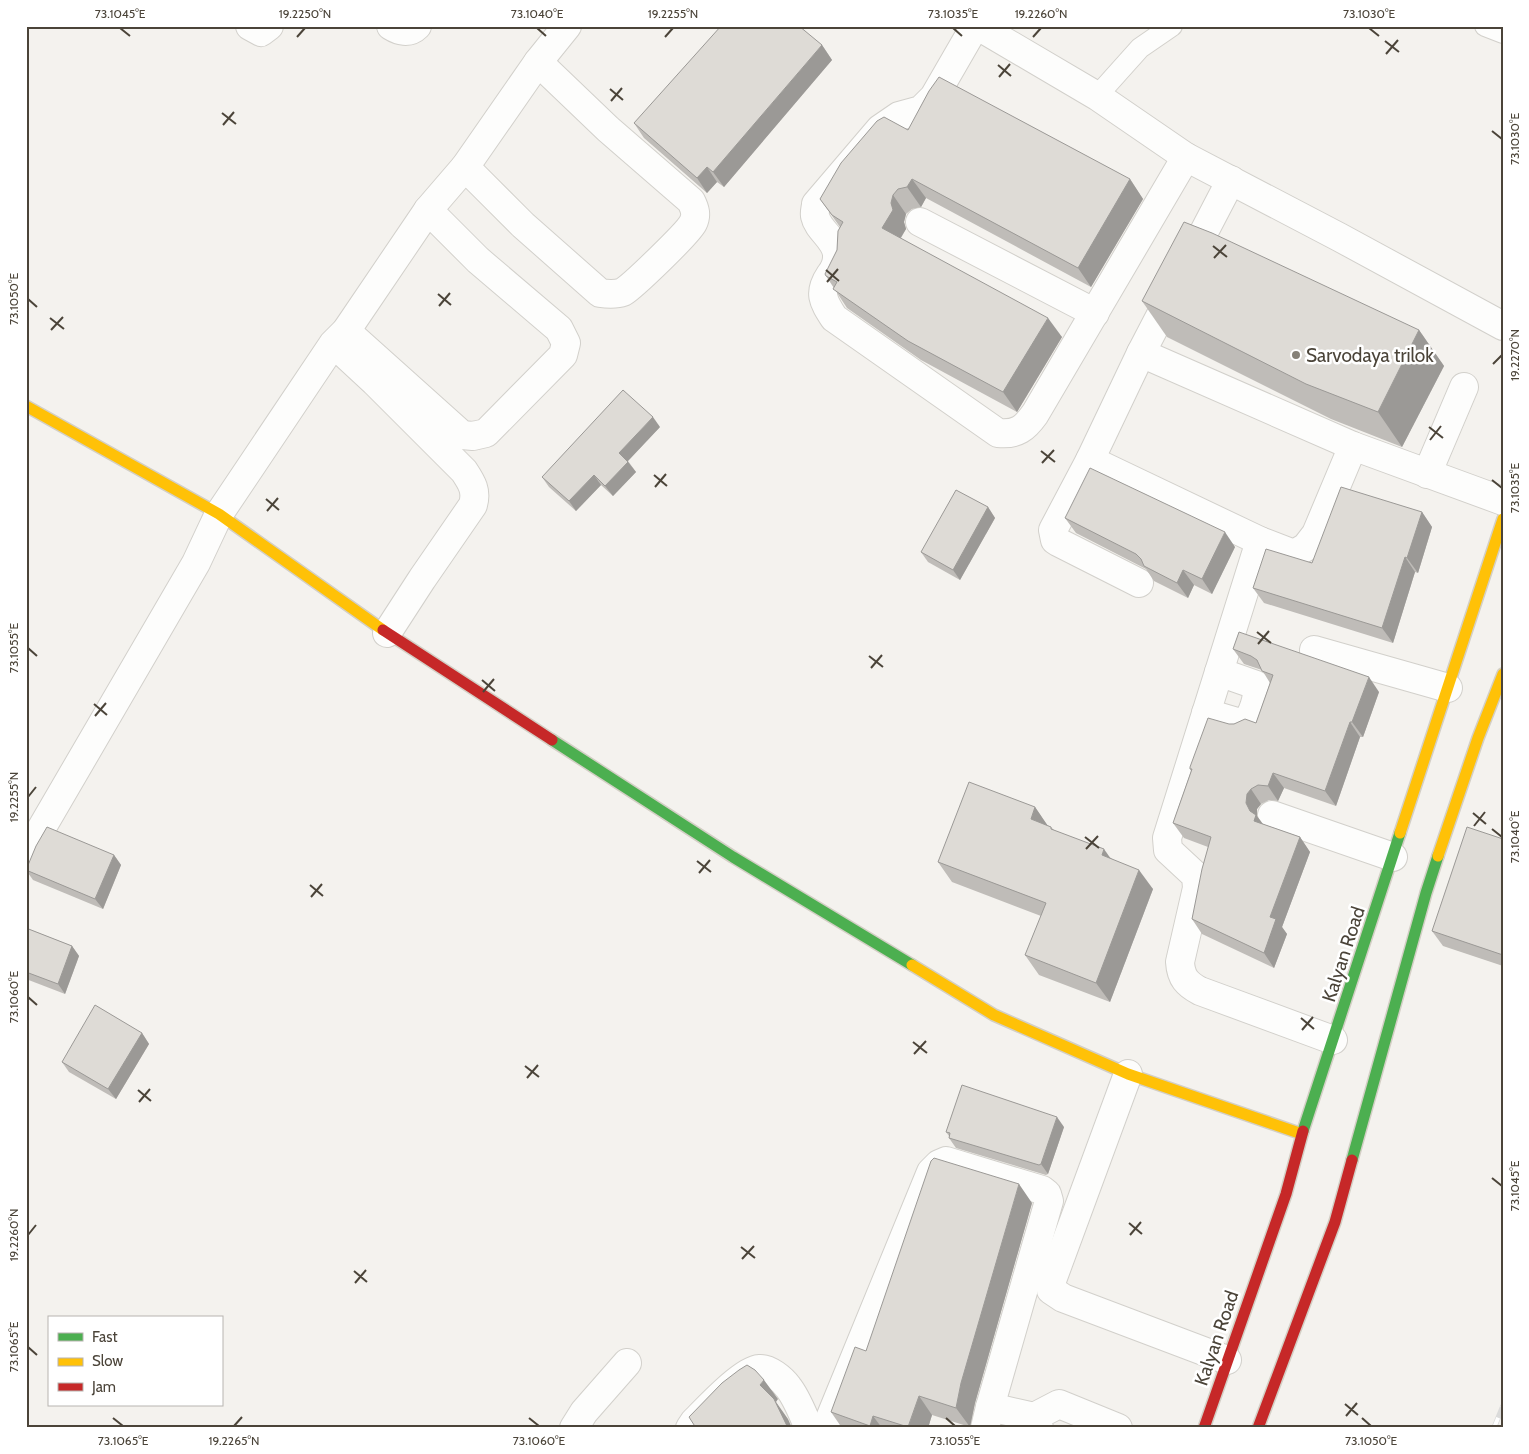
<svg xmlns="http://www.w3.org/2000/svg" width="1529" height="1454" font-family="Cabin,sans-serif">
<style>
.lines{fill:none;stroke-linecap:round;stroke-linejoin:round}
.lane-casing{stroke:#d2d0cb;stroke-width:22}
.street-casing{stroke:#d2d0cb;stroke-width:30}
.fast-casing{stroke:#d3cfc5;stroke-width:14}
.slow-casing{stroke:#d3cfc5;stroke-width:14}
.jam-casing{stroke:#d3cfc5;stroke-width:14}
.lane{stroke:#fdfdfc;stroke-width:20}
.street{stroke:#fdfdfc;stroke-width:28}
.fast{stroke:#4caf50;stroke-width:11}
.slow{stroke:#ffc107;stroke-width:11}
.jam{stroke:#c62828;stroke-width:11}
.rail-casing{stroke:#dbdbda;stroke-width:5.5}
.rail{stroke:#fff;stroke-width:4;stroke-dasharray:11;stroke-linecap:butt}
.wall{fill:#bfbcb8}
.shaded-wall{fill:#9b9996}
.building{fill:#dedbd6;stroke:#9b9996}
.ticks{fill:none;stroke:#4b4439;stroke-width:2}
.poi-dot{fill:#868178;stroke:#fff;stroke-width:2}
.labels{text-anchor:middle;stroke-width:5;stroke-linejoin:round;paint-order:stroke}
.poi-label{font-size:19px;fill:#4b4439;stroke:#fff;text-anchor:start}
.street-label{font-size:19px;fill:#4b4439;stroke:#fff}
.neatline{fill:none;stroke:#4b4439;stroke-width:2}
.ticks-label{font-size:12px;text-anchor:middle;fill:#4b4439}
</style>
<rect width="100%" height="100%" fill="#f4f2ee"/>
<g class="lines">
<g class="lane-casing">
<g id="lane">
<path d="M1485,26L1503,33"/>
<path d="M1097,96L1140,48L1172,26"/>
</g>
</g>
<g class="street-casing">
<g id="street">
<path d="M250,26L261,32L269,26"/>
<path d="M391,26C399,31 409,34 417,26"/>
<path d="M975,26L934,97L921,110L899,116L880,129L816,204C816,207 814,213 815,216C818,231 838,240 837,257C837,264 834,270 830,275C818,293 823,301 834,318L998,433C1017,435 1025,428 1035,414L1186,157"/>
<path d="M978,26L1097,96L1186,157L1339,237L1503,326"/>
<path d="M465,167L523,225L600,293C607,294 615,295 623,292C633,286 688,233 693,223C697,215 695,209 691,201L608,129L538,62"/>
<path d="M1231,180L1141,353L1353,446L1503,501"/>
<path d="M920,222L1095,313"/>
<path d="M346,331L462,435L473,436L486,433L563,355L566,343L559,329L478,260L428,210"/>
<path d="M334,344L375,382L464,471C472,483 477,491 473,505L422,579L387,633"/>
<path d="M1090,460L1260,541"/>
<path d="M1427,474L1464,387"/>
<path d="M1139,583L1058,542L1055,540L1053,530L1090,460L1141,353"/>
<path d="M1314,650L1448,688"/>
<path d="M1206,713L1240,723H1244C1252,719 1260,693 1256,685L1219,672"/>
<path d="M1272,815L1393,857"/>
<path d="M30,848L196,563L219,514L333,344L346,331L428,210L465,167L538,62L567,26"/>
<path d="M1333,1040L1200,991C1187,984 1181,978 1180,962L1197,888L1196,876L1168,850L1167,838L1260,541L1294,554L1306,547L1316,534L1353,446"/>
<path d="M1128,1074L1051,1283V1290L1063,1298L1227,1360"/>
<path d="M990,1407L1034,1417"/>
<path d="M574,1428L584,1412L627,1363"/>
<path d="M690,1428L694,1422C707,1409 743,1370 759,1369C769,1368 782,1379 788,1387C797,1398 803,1415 809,1428"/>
<path d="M826,1428L931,1172L939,1164L946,1161L1042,1190L1047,1194L1049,1201L990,1407L985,1428"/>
<path d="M1039,1428L1034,1417L1059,1404L1118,1428"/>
</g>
</g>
<g class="fast-casing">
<g id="fast">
<path d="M552,740L733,857L912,965"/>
<path d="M1303,1131L1400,833"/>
<path d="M1352,1160L1426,893L1438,856"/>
</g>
</g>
<g class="slow-casing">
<g id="slow">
<path d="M26,406L219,514L383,630"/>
<path d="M1400,833L1503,519"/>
<path d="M1438,856L1478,738L1503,674"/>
<path d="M912,965L994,1015L1128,1074L1302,1134"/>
</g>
</g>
<g class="jam-casing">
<g id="jam">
<path d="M383,630L552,740"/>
<path d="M1204,1428L1286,1194L1303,1131"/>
<path d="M1258,1428L1335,1222L1352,1160"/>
</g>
</g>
<use href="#lane" class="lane"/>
<use href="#street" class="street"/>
<use href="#fast" class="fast"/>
<use href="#slow" class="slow"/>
<use href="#jam" class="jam"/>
<g class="rail-casing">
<path id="rail" d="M1494,1428L1503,1406"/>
</g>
<use href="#rail" class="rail"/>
</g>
<g class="wall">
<path d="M822,45L832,60L724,187L717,182L707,193L644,138L634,123Z"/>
<path d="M908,130L1130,179L1143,199L1091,287L926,198L921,207L912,209L906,214L904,222L906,229L901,238L1062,337L1017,412L921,360L847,308L826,276L837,250L840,227L820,199Z"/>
<path d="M1142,301L1419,330L1444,366L1402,447L1331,419L1167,337Z"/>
<path d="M660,427L628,461L636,472L613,496L601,485L576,511L549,487L542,477Z"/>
<path d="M988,507L995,518L960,580L928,562L921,552Z"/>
<path d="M1422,512L1432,527L1418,573L1415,572L1393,643L1264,603L1253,588L1312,563Z"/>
<path d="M1065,518L1235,547L1212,594L1194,585L1188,598L1154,581L1146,569L1076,533Z"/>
<path d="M1233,649L1379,692L1363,737H1360L1336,806L1284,788L1278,801L1269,800L1261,804L1257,809V816L1263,824L1300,837L1310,852L1282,927L1287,934L1274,968L1202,934L1192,919L1208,847L1184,838L1173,823L1191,771L1190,769L1229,724L1256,723L1270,683L1262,670L1244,664Z"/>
<path d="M1035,807L1047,825L1051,827L1054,830L1111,858L1153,889L1110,1002L1039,975L1025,955L1041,916L952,882L938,862Z"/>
<path d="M1503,839V966L1443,946L1432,931Z"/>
<path d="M114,855L121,865L103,909L33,880L26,870Z"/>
<path d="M26,928L72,946L79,956L65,994L26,979Z"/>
<path d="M142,1033L149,1044L116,1099L69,1072L62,1062Z"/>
<path d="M1064,1127L1048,1174L1046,1175L956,1148L949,1138V1136L946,1132Z"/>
<path d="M1032,1203L975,1403L970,1427L932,1415L928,1428H842L831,1412L866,1351Z"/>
</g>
<g class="shaded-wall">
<path d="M822,45L832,60L724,187L713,172Z"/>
<path d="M707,167L717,182L707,193L697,178Z"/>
<path d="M912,179L926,198L921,207L907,187Z"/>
<path d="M1130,179L1143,199L1091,287L1078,268Z"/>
<path d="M893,195L906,214L904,222L906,229L895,247L882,228L891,203Z"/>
<path d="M1048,318L1062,337L1017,412L1003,392Z"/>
<path d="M1419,330L1444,366L1402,447L1378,412Z"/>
<path d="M653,417L660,427L626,463L619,453Z"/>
<path d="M628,462L636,472L613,496L605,486Z"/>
<path d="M594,475L601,485L576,511L569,501Z"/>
<path d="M988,507L995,518L960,580L953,570Z"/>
<path d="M1422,512L1432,527L1418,573L1407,558Z"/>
<path d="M1225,532L1235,547L1212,594L1202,579Z"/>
<path d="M1405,557L1415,572L1393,643L1382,628Z"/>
<path d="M1183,570L1194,585L1188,598L1177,583Z"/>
<path d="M1369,677L1379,692L1363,737L1352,722Z"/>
<path d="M1350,722L1360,737L1336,806L1325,791Z"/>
<path d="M1273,773L1284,788L1278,801L1268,786Z"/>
<path d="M1251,789L1261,804L1257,809V816L1267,830L1254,821L1246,803L1247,794Z"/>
<path d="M1035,807L1048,826L1031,819Z"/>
<path d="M1300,837L1310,852L1282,927L1287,934L1274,968L1264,953L1270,917Z"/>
<path d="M1104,849L1118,869L1102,855Z"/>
<path d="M114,855L121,865L103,909L95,899Z"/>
<path d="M1139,870L1153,889L1110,1002L1096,983Z"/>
<path d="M72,946L79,956L65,994L58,984Z"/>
<path d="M142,1033L149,1044L116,1099L108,1089Z"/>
<path d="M1057,1117L1064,1127L1048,1174L1041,1164Z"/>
<path d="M1019,1184L1032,1203L975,1403L970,1427L956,1408L961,1383Z"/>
<path d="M764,1380L778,1399L776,1402L788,1419L792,1428H788L760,1385Z"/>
<path d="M919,1396L932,1415L928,1428H908Z"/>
<path d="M873,1416L882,1428H871L870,1426Z"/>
</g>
<g class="building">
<path d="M721,26H799L822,45L713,172L707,167L697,178L634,123Z"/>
<path d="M939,77L1130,179L1078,268L912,179L907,187L898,189L893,195L891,203L893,210L882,228L1048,318L1003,392L908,341L833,289L837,282L826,276L825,274L837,250L838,231L843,222L832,215L820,199L841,163L877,121L884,117L908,130L929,91Z"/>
<path d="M1184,222L1212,233L1419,330L1378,412L1306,384L1142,301Z"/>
<path d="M623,390L653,417L619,453L628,462L605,486L594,475L569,501L542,477Z"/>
<path d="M1090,468L1225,532L1202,579L1183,570L1177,583L1144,566L1141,559L1136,554L1065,518Z"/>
<path d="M1341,487L1422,512L1407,558L1405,557L1382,628L1253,588L1266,549L1312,563Z"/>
<path d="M956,490L988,507L953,570L921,552Z"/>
<path d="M1239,632L1369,677L1352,722H1350L1325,791L1273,773L1268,786L1258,785L1251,789L1247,794L1246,803L1250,811L1256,815L1254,821L1300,837L1270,917L1276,919L1264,953L1192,919L1202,869L1211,837L1173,823L1192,769H1190V767L1208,718L1229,724H1234L1245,719L1256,723L1273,675L1262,671L1257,660L1251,656L1233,649Z"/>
<path d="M969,782L1035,807L1031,819L1051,827V829L1104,849L1102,855L1139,870L1096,983L1025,955L1046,903L938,862Z"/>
<path d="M47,827L114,855L95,899L26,870L36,846Z"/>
<path d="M1467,827L1503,839V955L1432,931Z"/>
<path d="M26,928L72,946L58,984L26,972Z"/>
<path d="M95,1005L142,1033L108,1089L62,1062Z"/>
<path d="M962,1085L1057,1117L1041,1164L1039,1165L949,1138L950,1133L946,1132Z"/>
<path d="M934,1158L1019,1184L961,1383L956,1408L919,1396L908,1427L873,1416L870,1426L831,1412L855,1347L866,1351L931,1161Z"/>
<path d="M747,1365L755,1370L764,1380L760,1385L774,1399L788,1428H696L689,1417L722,1383L739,1370Z"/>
</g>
<path class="ticks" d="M120,28L130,36M537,28L546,36M953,28L962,36M1369,28L1379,36M297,37L305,28M665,37L673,28M1033,37L1041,28M1385,41L1399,52M1386,54L1398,40M998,65L1011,76M999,77L1010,64M610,89L623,100M611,101L622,88M222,113L236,124M223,125L234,112M1492,131L1502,139M1213,246L1227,257M1214,258L1226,245M826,270L839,281M827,282L838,269M438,294L451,305M28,299L37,307M439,306L450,293M50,318L64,329M51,330L63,317M1493,364L1502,355M1429,427L1443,438M1430,440L1441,426M1041,451L1055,462M1042,463L1054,450M654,475L667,486M1492,480L1502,488M655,487L666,474M266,499L279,510M267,511L278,498M1257,632L1271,643M1258,644L1269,631M28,648L37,656M869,656L883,667M871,668L882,655M482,680L495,691M483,692L494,679M94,704L107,715M95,716L106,703M28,797L36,787M1473,813L1486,824M1474,826L1485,812M1492,829L1502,837M1085,837L1099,848M1086,849L1098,836M697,861L711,872M699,873L710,860M310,885L323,896M311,897L322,884M28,997L37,1005M1301,1018L1314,1029M1302,1030L1313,1017M913,1042L927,1053M914,1054L926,1041M525,1066L539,1077M527,1078L538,1065M138,1090L151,1101M139,1102L150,1089M1492,1178L1502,1186M1129,1223L1142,1234M28,1235L36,1225M1130,1235L1141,1222M741,1247L755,1258M742,1259L754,1246M354,1271L367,1282M355,1283L366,1270M28,1347L37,1355M1345,1404L1358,1415M1346,1416L1357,1403M113,1418L123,1426M529,1418L539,1426M946,1418L955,1426M1362,1418L1371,1426M234,1426L242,1417"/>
<circle class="poi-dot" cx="1296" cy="355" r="5"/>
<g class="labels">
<g class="poi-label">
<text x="1306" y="362">Sarvodaya trilok</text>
</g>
<g class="street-label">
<text transform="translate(1343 954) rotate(-72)" y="7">Kalyan Road</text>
<text transform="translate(1216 1338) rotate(-71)" y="7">Kalyan Road</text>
</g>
</g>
<rect width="1529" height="1454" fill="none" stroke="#ffffff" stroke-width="55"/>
<rect x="48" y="1316" width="175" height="90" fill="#ffffff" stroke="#b7b4b0"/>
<rect x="58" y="1333" width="25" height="8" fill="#4caf50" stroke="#b7b4b0"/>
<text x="92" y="1342" font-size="15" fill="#4b4439">Fast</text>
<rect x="58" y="1358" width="25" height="8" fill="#ffc107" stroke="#b7b4b0"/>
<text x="92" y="1366" font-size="15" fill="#4b4439">Slow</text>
<rect x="58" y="1383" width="25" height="8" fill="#c62828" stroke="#b7b4b0"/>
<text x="92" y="1392" font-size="15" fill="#4b4439">Jam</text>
<rect x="28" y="28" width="1474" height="1398" class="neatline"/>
<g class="ticks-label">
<text x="120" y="18">73.1045°E</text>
<text x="305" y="18">19.2250°N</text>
<text x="537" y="18">73.1040°E</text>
<text x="673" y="18">19.2255°N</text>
<text x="953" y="18">73.1035°E</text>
<text x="1041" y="18">19.2260°N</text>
<text x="1369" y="18">73.1030°E</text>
<text transform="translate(1515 139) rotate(-90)" y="4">73.1030°E</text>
<text transform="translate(14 299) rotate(-90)" y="4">73.1050°E</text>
<text transform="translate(1515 355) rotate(-90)" y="4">19.2270°N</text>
<text transform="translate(1515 488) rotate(-90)" y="4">73.1035°E</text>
<text transform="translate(14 648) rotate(-90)" y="4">73.1055°E</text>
<text transform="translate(14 797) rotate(-90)" y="4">19.2255°N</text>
<text transform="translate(1515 837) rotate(-90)" y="4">73.1040°E</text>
<text transform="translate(14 997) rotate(-90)" y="4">73.1060°E</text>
<text transform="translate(1515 1186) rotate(-90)" y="4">73.1045°E</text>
<text transform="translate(14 1235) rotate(-90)" y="4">19.2260°N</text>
<text transform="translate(14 1347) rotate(-90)" y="4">73.1065°E</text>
<text x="123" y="1445">73.1065°E</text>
<text x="234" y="1445">19.2265°N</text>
<text x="539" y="1445">73.1060°E</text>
<text x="955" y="1445">73.1055°E</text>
<text x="1371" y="1445">73.1050°E</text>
</g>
</svg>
